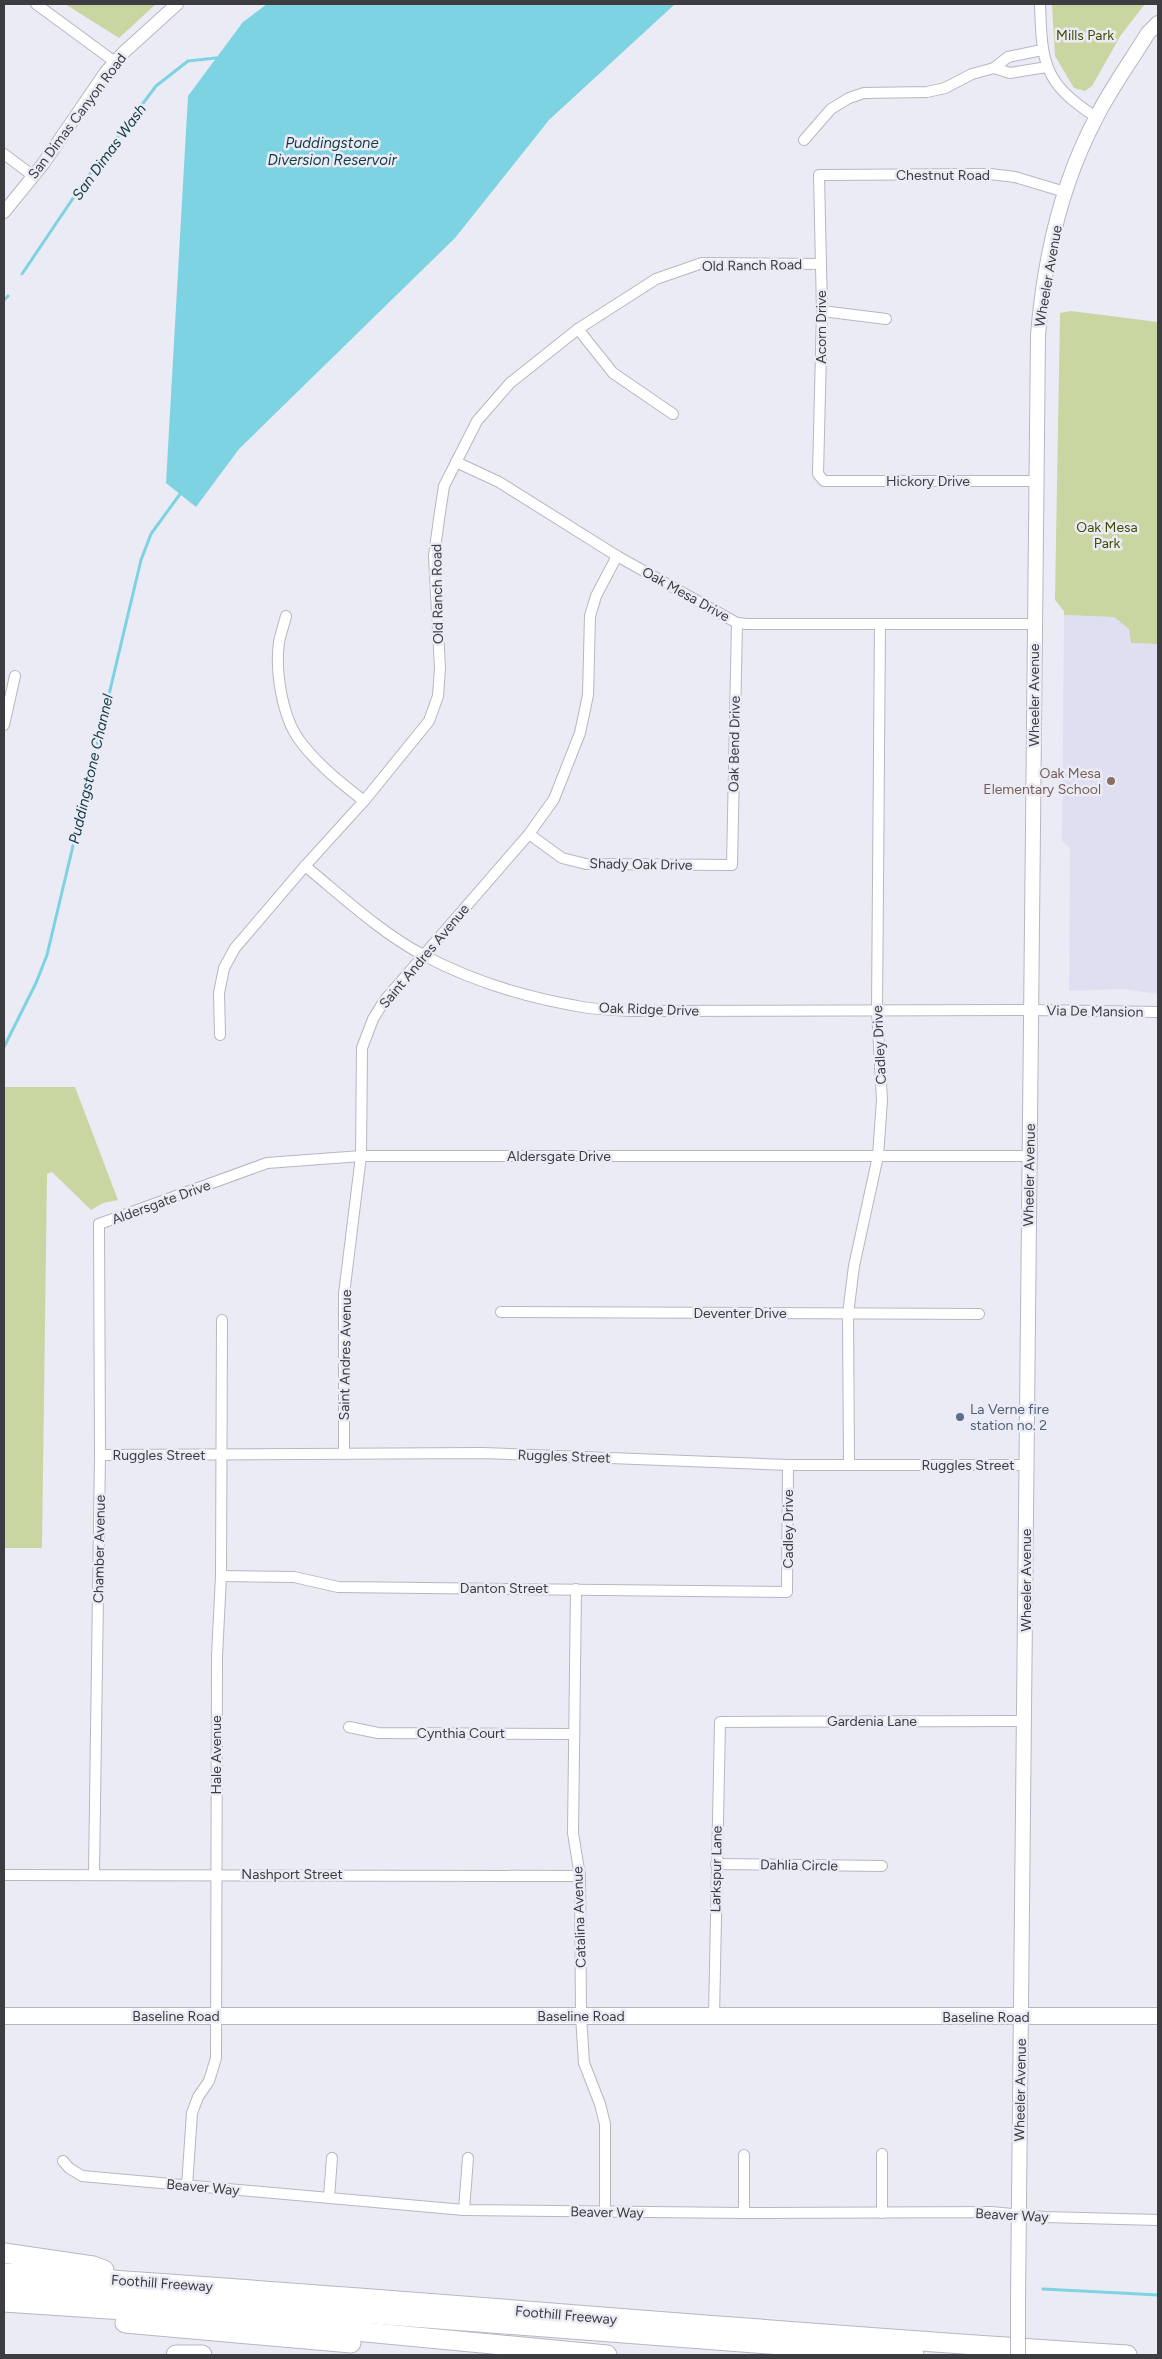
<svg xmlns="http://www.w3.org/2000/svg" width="1162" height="2359" font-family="Figtree,sans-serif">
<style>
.built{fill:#dfdff1}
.green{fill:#cad6a2}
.water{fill:#7dd3e2}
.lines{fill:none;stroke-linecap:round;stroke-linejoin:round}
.stream{stroke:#7dd3e2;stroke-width:3}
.minor-casing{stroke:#b7b7c2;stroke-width:12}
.tertiary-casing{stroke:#b7b7c2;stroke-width:14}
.secondary-casing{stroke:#b7b7c2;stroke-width:16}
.primary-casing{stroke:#b7b7c2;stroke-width:18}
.motorway-casing{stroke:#b7b7c2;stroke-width:21}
.minor{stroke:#fff;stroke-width:10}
.tertiary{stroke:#fff;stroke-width:12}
.secondary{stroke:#fff;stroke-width:14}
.primary{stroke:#fff;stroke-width:16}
.motorway{stroke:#fff;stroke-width:19}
.secondary-bridge-casing{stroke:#b7b7c2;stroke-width:16;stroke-linecap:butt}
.secondary-bridge{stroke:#fff;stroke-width:14}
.education-dot{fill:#8d6e63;stroke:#ebebf6;stroke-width:2}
.service-dot{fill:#5c6f8a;stroke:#ebebf6;stroke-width:2}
.labels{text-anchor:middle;stroke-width:5;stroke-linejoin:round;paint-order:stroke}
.park-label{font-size:14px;fill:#424c00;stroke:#ebebf6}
.street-label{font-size:14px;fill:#3c3c41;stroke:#ebebf6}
.education-label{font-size:14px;fill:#785e54;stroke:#ebebf6;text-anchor:end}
.service-label{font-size:14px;fill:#4e5e75;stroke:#ebebf6;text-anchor:start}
.water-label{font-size:15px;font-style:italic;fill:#113b42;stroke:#ebebf6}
</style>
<rect width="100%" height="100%" fill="#ebebf6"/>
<path class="built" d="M1064,615L1114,617L1129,629L1131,643L1158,644V994L1123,989L1069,991L1070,848L1062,841Z"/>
<g class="green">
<path d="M65,4H156L119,38Z"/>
<path d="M1052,4H1145L1121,35L1092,86L1085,91L1074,88L1055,56Z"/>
<path d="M1071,311L1158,322V644L1131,643L1129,629L1114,617L1064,615V611L1055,600L1060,313Z"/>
<path d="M4,1087H75L118,1200L103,1203L91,1210L52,1172L47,1174L42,1548H4Z"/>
</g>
<path class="water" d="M267,4H675L549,120L455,238L239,449L196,507L166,483L188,96L243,22Z"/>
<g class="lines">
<g class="stream">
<path d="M22,274L84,182L156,86L188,61L216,58"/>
<path d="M4,300L8,296"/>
<path d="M4,1047L36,983L47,955L141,560L151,534L180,494"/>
<path d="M1043,2289L1158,2295"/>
</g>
<g class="minor-casing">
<g id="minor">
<path d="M36,4L115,62"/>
<path d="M1040,4C1042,63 1043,83 1096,117"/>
<path d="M994,68L1010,73L1047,67"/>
<path d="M804,140L831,109L849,98L864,93L927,92L945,88L972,74L994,68L1008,57L1042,50"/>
<path d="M4,154L32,175"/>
<path d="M822,311L886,319"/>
<path d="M578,329L613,373L673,414"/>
<path d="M456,462L499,482L617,556L737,623L747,624H1034"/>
<path d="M1037,481H824L818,474L822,311L819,175L990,174L1015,177L1065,192"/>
<path d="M286,616C284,624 281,633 279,642C275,671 282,717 300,741C318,765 341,783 364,801"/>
<path d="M4,725L15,676"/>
<path d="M529,834L562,858L586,864L732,865L737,623"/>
<path d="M305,866C343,897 380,932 423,955C470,980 525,997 577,1006C596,1010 615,1010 634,1011L1031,1010L1158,1012"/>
<path d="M220,1035L219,993L224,968L235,948L305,866L364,801L429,721L438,696L440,668L434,556L439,519L444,486L477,421L510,383L578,329L656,279L702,263L820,264"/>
<path d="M501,1312L979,1314"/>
<path d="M344,1454V1294L361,1156L362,1048L373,1019L384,1001L529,834L554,799L580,733L588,695L590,616L596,596L617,556"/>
<path d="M100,1455L483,1453L788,1465H1027"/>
<path d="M849,1464L848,1314L854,1266L878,1156L882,1100L877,1011L880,624"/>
<path d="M221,1576L294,1577L338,1587L787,1592L788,1465"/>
<path d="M576,1589L573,1833L580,1876L581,2016L584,2063L600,2104L605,2124V2213"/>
<path d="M349,1727L378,1733L573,1734"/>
<path d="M716,1864L882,1866"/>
<path d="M94,1873L100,1455L99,1224L267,1163L361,1156H1029"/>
<path d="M4,1875L580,1876"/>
<path d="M714,2016L720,1722L1025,1721"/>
<path d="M882,2154V2213"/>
<path d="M63,2161L69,2168L82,2176L464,2210L744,2213L991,2212L1045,2217L1158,2220"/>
<path d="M187,2186L192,2113L198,2097L209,2081L216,2058L217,1656L221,1576L222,1320"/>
<path d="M329,2197L332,2158"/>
<path d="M464,2210L468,2158"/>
<path d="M744,2213V2155"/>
</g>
</g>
<g class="tertiary-casing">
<path id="tertiary" d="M4,212L43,164L106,72L123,53L177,4"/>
</g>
<g class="secondary-casing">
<path id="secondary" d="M1018,2300L1038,335C1044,261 1061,184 1096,118C1111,88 1131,61 1148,33L1158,23"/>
</g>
<g class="primary-casing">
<path id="primary" d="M4,2016H1158"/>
</g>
<g class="motorway-casing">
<g id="motorway">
<path d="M4,2253L93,2266L104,2270"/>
<path d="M4,2273C379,2296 753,2332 1127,2355"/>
<path d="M4,2286L914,2355"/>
<path d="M4,2302L154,2312L607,2355"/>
<path d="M125,2323L351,2343"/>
<path d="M176,2355H202"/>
</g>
</g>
<use href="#minor" class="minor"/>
<use href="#tertiary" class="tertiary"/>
<use href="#secondary" class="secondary"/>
<use href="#primary" class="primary"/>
<use href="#motorway" class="motorway"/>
<g class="secondary-bridge-casing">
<path id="secondary-bridge" d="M1018,2300V2355"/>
</g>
<use href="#secondary-bridge" class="secondary-bridge"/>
</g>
<circle class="education-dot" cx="1111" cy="781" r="5"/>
<circle class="service-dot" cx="960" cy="1417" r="5"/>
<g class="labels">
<g class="park-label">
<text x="1085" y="40">Mills Park</text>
<text x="1107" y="532">Oak Mesa<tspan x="1107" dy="16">Park</tspan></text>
</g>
<g class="street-label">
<text transform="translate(77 116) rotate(-53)" y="5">San Dimas Canyon Road</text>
<text x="943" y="180">Chestnut Road</text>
<text transform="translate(752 265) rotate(-1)" y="5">Old Ranch Road</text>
<text transform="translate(1048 276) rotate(-80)" y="5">Wheeler Avenue</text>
<text transform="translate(821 327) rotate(-90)" y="5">Acorn Drive</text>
<text x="928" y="486">Hickory Drive</text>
<text transform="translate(437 594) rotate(-91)" y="5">Old Ranch Road</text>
<text transform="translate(686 594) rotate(29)" y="5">Oak Mesa Drive</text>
<text transform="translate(1034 695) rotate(-90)" y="5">Wheeler Avenue</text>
<text transform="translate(734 744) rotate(-89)" y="5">Oak Bend Drive</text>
<text transform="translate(641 864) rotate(1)" y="5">Shady Oak Drive</text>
<text transform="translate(424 956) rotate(-50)" y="5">Saint Andres Avenue</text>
<text transform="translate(649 1009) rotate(2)" y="5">Oak Ridge Drive</text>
<text transform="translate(1095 1011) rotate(1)" y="5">Via De Mansion</text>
<text transform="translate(879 1045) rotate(-93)" y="5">Cadley Drive</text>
<text x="559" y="1161">Aldersgate Drive</text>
<text transform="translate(1029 1175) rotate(-89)" y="5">Wheeler Avenue</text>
<text transform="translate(161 1202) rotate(-20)" y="5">Aldersgate Drive</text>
<text x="740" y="1318">Deventer Drive</text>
<text transform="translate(345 1355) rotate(-89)" y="5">Saint Andres Avenue</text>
<text x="159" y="1460">Ruggles Street</text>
<text transform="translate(564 1456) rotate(2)" y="5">Ruggles Street</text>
<text x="968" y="1470">Ruggles Street</text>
<text transform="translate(788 1529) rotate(-90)" y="5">Cadley Drive</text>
<text transform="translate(99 1549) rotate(-89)" y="5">Chamber Avenue</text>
<text transform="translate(1026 1580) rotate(-90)" y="5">Wheeler Avenue</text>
<text x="504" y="1593">Danton Street</text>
<text x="872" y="1726">Gardenia Lane</text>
<text x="461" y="1738">Cynthia Court</text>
<text transform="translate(216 1755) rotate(-90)" y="5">Hale Avenue</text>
<text transform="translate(799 1865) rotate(1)" y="5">Dahlia Circle</text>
<text transform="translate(716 1869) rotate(-89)" y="5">Larkspur Lane</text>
<text x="292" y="1879">Nashport Street</text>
<text transform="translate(579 1917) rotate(-92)" y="5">Catalina Avenue</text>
<text x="176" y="2021">Baseline Road</text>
<text x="581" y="2021">Baseline Road</text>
<text x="986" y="2022">Baseline Road</text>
<text transform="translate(1020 2090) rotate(-89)" y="5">Wheeler Avenue</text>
<text transform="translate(203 2187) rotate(5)" y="5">Beaver Way</text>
<text transform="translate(607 2212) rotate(1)" y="5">Beaver Way</text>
<text transform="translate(1012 2215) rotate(3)" y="5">Beaver Way</text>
<text transform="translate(162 2283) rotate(4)" y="5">Foothill Freeway</text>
<text transform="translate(566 2315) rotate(5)" y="5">Foothill Freeway</text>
</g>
<g class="education-label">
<text x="1101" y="778">Oak Mesa<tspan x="1101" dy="16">Elementary School</tspan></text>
</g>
<g class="service-label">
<text x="970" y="1414">La Verne fire<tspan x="970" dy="16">station no. 2</tspan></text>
</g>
<g class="water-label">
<text x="332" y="148">Puddingstone<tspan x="332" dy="17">Diversion Reservoir</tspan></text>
<text transform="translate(109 152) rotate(-54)" y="5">San Dimas Wash</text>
<text transform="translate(91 769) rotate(-77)" y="5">Puddingstone Channel</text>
</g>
</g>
<rect width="1162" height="2359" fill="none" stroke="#3c3c41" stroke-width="10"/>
</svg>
